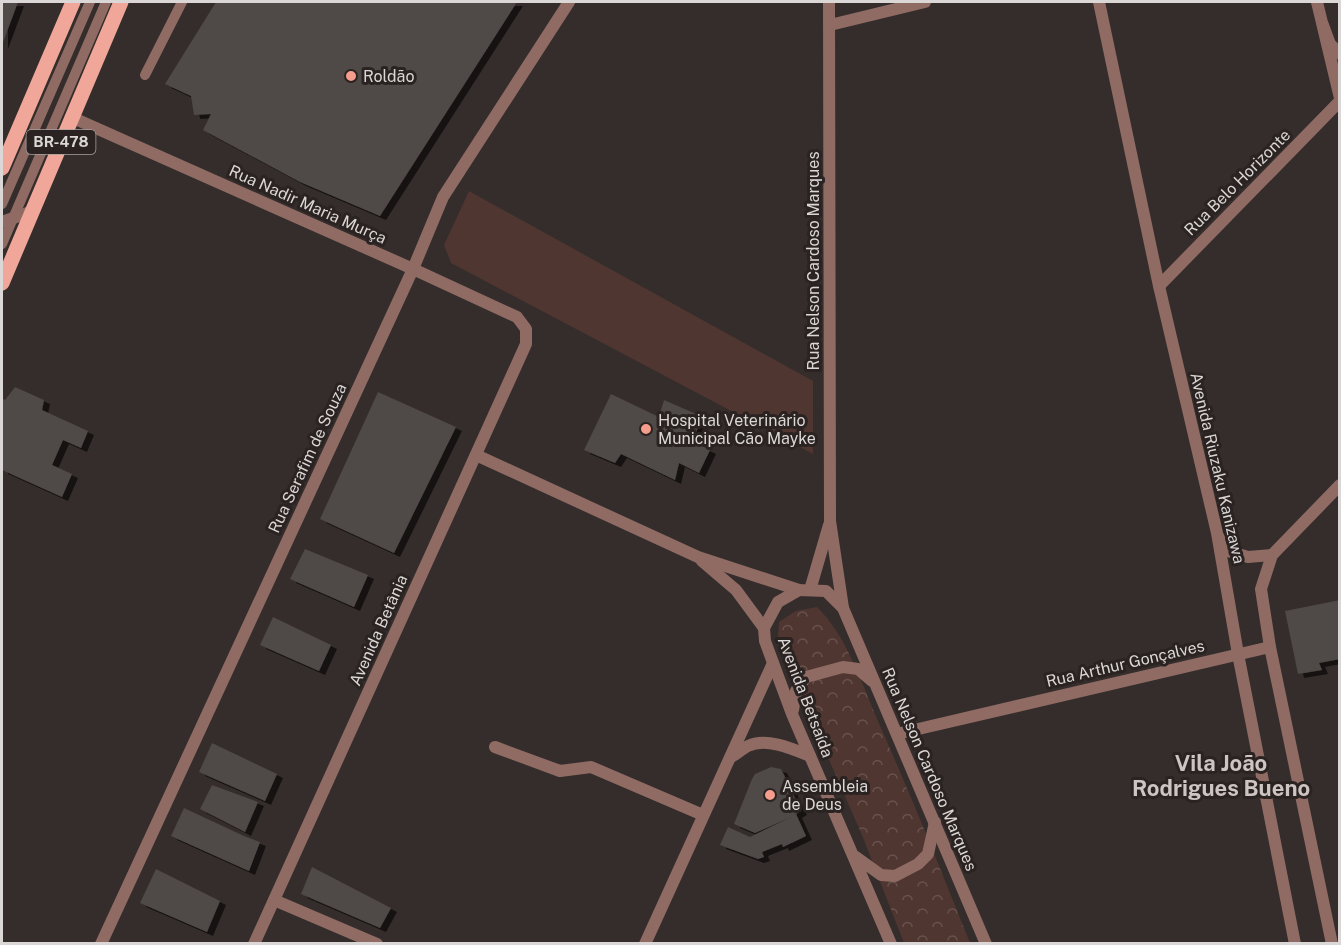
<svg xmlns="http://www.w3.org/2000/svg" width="1341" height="945" font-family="'Public Sans',sans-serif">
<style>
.green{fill:#503631}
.forest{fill:url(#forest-crowns)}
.building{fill:#4f4846;filter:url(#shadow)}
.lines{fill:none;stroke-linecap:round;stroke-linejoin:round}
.service{stroke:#8f6b64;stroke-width:10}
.minor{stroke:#8f6b64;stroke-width:12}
.tertiary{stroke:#8f6b64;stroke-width:12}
.primary{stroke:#f0a698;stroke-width:15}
.poi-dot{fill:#f59d8d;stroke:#2a2321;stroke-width:2}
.labels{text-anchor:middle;stroke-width:6;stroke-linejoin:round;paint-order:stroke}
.shield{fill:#2a2321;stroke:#a6a1a0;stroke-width:1.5}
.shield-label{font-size:15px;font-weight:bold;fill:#dbd7d6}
.poi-label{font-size:16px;fill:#dbd7d6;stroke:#2a2321;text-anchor:start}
.street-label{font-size:16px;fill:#dbd7d6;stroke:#2a2321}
.district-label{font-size:22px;font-weight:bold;fill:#cec4c2;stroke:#2a2321}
</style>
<defs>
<pattern id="forest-crowns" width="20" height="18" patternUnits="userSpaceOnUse" patternTransform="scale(1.5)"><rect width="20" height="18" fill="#503631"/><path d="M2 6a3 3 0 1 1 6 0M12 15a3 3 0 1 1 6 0" fill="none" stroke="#69524e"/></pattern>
<filter id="shadow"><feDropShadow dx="6" dy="4" stdDeviation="0" flood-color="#0009"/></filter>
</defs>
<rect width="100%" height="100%" fill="#342d2b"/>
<path class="green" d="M469,191L813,381V454L451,263L444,245Z"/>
<path class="forest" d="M817,607C847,637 861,681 877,719C910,793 940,868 970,943H904L862,835L789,668L778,638L779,622L796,611Z"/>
<g class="building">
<path d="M2,2H18L2,45Z"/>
<path d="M216,2H517L380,216L300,182L203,130L211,114L194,115L191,96L165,84Z"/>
<path d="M15,387L44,400L42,410L88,431L81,448L63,440L52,465L72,474L62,497L2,470V398L5,400Z"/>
<path d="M378,392L456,427L394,553L320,519Z"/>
<path d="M611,394L659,417L664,400L703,417L692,441L710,450L699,473L679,463L675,480L621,454L615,463L584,450Z"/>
<path d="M305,549L368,575L354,607L290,579Z"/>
<path d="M1340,600V659L1319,663L1322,670L1298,674L1285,611Z"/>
<path d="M273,617L331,645L319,671L260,645Z"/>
<path d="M212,743L277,774L265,801L199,772Z"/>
<path d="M771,767L781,769L785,777L801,811L796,814L806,836L783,847L782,844L762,852L764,857L758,859L720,845L728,827L750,837L791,817L755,833L734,824L752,779L755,774Z"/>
<path d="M212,785L258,802L245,832L200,809Z"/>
<path d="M184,808L244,836L260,842L249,871L171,836Z"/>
<path d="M312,867L391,908L380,928L301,894Z"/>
<path d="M156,869L220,901L207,932L140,903Z"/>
</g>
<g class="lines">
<g class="service">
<path d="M145,75L182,2"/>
<path d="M2,204L90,2"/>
<path d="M2,244L106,2"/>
</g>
<g class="minor">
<path d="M829,2L830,521L843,608L986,944"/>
<path d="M1317,2L1340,98"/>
<path d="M830,25L925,2"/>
<path d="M71,117L413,269L517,317L526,329V344L254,944"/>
<path d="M2,222L33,211"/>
<path d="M476,455L698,557L799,590L826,591L843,608"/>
<path d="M702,561L736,590L764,628"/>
<path d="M799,590L778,602L764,628L765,641L792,714L891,944"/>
<path d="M810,590L829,525"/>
<path d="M793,710L796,691L806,677L843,667L858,669L872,681"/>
<path d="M897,734L1270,647"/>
<path d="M495,747L560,771L591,767L703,815"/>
<path d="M731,757C737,754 742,749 748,746C766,737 793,749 810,756"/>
<path d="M856,857L881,875L895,876L918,864L928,854L935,822"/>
<path d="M274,900L377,944"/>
<path d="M645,944L773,663"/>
</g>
<g class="tertiary">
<path d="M1099,2L1159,286L1217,533L1238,654L1295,944"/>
<path d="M1323,25L1330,44L1340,54"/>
<path d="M1159,286L1340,101"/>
<path d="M1221,539L1228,551L1248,557L1272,555"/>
<path d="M101,944L413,269L443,197L569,2"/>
<path d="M1332,944L1270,647L1261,589L1272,555L1340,485"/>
</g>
<g class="primary">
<path d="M2,168L73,2"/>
<path d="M2,283L121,2"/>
</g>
</g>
<g class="poi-dot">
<circle cx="351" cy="76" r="6"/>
<circle cx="646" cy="429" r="6"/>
<circle cx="770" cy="795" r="6"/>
</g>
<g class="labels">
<rect class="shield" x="26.5" y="130" width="69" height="24" rx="4.5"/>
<g class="shield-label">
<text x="61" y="147">BR-478</text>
</g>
<g class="poi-label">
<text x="363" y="82">Roldão</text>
<text x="658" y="426">Hospital Veterinário<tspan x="658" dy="18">Municipal Cão Mayke</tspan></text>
<text x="782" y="792">Assembleia<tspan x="782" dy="18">de Deus</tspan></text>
</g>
<g class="street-label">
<text transform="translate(1237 182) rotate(-45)" y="6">Rua Belo Horizonte</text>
<text transform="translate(308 204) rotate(24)" y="6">Rua Nadir Maria Murça</text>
<text transform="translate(813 261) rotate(-90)" y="6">Rua Nelson Cardoso Marques</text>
<text transform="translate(307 458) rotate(-65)" y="6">Rua Serafim de Souza</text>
<text transform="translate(1218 468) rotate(77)" y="6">Avenida Riuzaku Kanizawa</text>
<text transform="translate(378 630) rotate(-66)" y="6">Avenida Betânia</text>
<text transform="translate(1125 663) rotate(-13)" y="6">Rua Arthur Gonçalves</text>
<text transform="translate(806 697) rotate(69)" y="6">Avenida Betsaída</text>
<text transform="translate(930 769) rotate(67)" y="6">Rua Nelson Cardoso Marques</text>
</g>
<g class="district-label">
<text x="1221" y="771">Vila João<tspan x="1221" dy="25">Rodrigues Bueno</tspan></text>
</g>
</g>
<rect width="1341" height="945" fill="none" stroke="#dbd7d6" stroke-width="6"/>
</svg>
